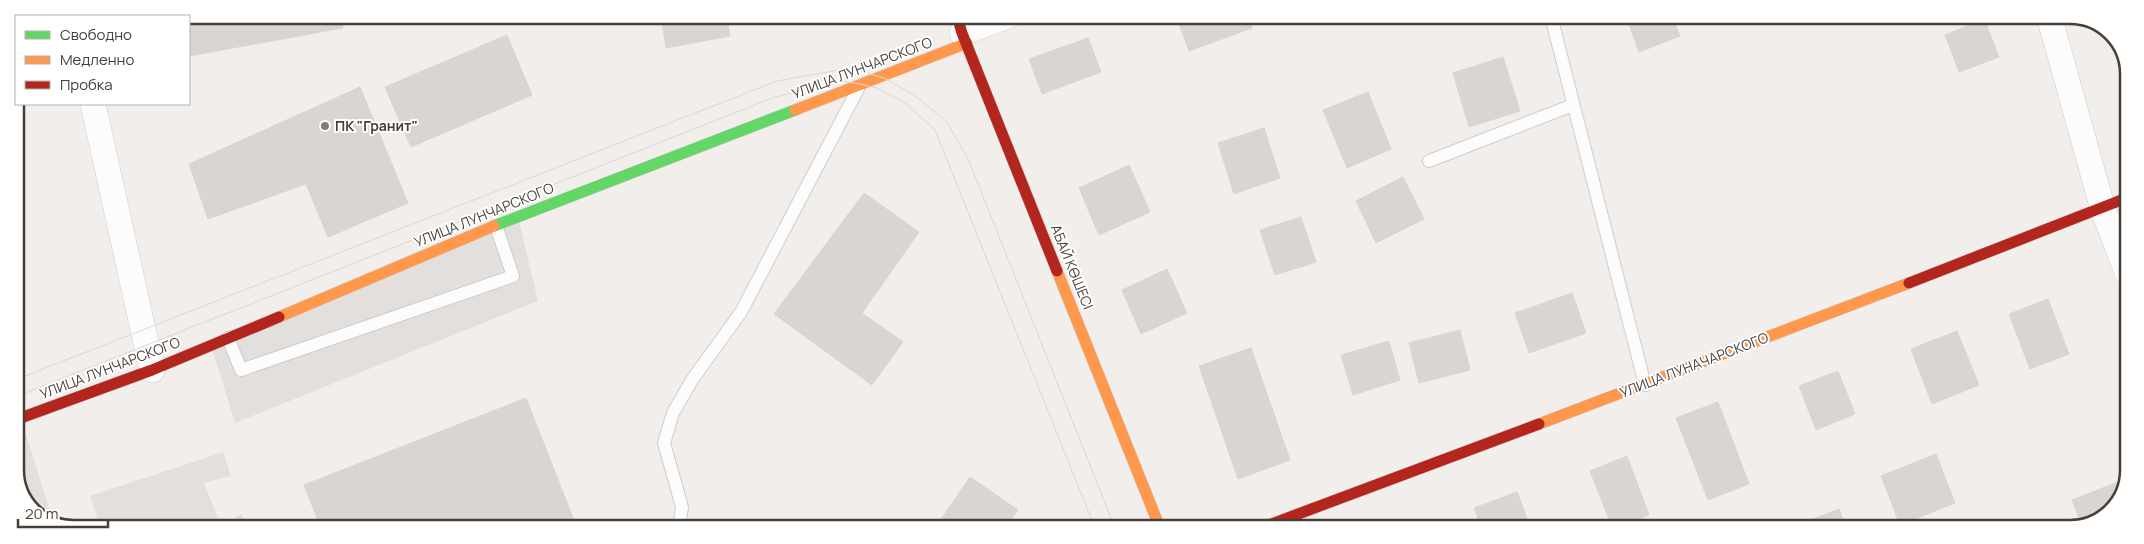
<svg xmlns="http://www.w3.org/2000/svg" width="2144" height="544" font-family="Manrope,sans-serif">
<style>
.parking{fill:#e3dfdd}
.building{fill:#d9d5d3;stroke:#d9d5d2}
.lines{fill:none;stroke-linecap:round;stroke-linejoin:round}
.lane-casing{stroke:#cfccc9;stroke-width:14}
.street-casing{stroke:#cfccc9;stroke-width:26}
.fast-casing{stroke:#d2cbc4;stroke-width:12}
.slow-casing{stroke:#d2cbc4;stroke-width:12}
.jam-casing{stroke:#d2cbc4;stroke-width:12}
.lane{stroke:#fdfcfc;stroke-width:12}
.street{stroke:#fdfcfc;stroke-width:25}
.fast{stroke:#63d668;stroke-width:11}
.slow{stroke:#ff974d;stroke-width:11}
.jam{stroke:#b3261e;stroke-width:11}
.tram{stroke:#d9d9d8;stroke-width:1}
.poi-dot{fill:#827c76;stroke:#fff;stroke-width:2}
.labels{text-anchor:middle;stroke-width:4;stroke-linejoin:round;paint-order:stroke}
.street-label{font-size:14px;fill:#473e37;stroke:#fff}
.poi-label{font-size:14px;font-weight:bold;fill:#473e37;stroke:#fff;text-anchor:start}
.rim{fill:none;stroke:#473e37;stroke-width:2.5}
</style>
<rect width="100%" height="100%" fill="#f1eeec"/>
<g class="parking">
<path d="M518,217L538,301L235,423L211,345Z"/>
<path d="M21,418L50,511L40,515L30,509L15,478V420Z"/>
<path d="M223,452L231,476L204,483L221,526L241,514L246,528H101L90,496Z"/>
</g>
<g class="building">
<path d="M111,15H341L343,28L189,56V16Z"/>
<path d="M661,15H726L730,36L666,48Z"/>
<path d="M1176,16H1248L1252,28L1189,51Z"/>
<path d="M1626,16H1672L1680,36L1639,52Z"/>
<path d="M1984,19L1999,57L1959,72L1945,35Z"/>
<path d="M507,35L532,95L411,147L385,87Z"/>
<path d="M1088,38L1101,72L1042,94L1029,59Z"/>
<path d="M1503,57L1520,111L1469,127L1453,73Z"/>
<path d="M360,87L408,203L328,237L306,184L208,219L189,164Z"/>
<path d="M1368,92L1391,149L1347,168L1323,110Z"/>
<path d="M1264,128L1280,178L1234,194L1218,143Z"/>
<path d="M1129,165L1150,212L1099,235L1079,188Z"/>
<path d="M1403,177L1424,219L1376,243L1356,201Z"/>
<path d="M864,193L919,232L862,313L903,342L872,385L774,314Z"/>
<path d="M1301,217L1316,262L1275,275L1260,230Z"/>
<path d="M1167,269L1187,313L1141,334L1122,290Z"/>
<path d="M1572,293L1586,333L1529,353L1515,313Z"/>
<path d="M2048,299L2069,354L2030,369L2009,314Z"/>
<path d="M1460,330L1470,370L1419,383L1409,343Z"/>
<path d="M1957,331L1979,385L1932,404L1911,349Z"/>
<path d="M1389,341L1400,380L1353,395L1341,355Z"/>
<path d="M1251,348L1290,460L1238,479L1199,366Z"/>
<path d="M1838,371L1855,414L1816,430L1799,386Z"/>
<path d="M526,398L575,523L562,528H321L304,485Z"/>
<path d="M1718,402L1749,484L1708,500L1676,418Z"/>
<path d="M1936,454L1955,503L1900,525L1881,476Z"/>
<path d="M1627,456L1649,515L1613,529L1590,471Z"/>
<path d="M970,477L1018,510L1005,528H935Z"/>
<path d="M2128,478V482L2106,517L2082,525L2072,500Z"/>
<path d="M1517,492L1531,529H1482L1474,508Z"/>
<path d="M1839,509L1847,529H1788Z"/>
</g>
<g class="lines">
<g class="lane-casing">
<g id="lane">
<path d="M1551,16L1645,385"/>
<path d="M1429,161L1573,105"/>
<path d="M228,338L241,370L513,276L496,226"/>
<path d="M679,528L682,507L664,443L673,413L692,380L741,312L858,89"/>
</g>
</g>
<g class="street-casing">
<g id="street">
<path d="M73,15V16"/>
<path d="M2049,16L2102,206L2128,275"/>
<path d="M962,33L1008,16"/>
<path d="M93,104L152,370"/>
</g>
</g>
<g class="fast-casing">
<path id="fast" d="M494,226L795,110"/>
</g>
<g class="slow-casing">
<g id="slow">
<path d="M795,110L967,43"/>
<path d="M1057,271L1160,528"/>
<path d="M279,317L494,226"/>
<path d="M1539,424L1909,283"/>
</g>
</g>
<g class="jam-casing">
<g id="jam">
<path d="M957,16L962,33L1057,271"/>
<path d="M1909,283L2129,197"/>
<path d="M15,420L152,370L279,317"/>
<path d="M1258,529L1539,424"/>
</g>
</g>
<use href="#lane" class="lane"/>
<use href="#street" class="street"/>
<use href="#fast" class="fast"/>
<use href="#slow" class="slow"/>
<use href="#jam" class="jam"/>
<g class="tram">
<path d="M15,380L777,81L850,68L884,78L914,95L947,122L969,161L1115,528"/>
<path d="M15,397L775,97L843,81L860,84L877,88L905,103L935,130L1095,528"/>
</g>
</g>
<circle class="poi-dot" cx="325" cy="126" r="5"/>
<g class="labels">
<g class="street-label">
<text transform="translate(862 68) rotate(-21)" y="5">УЛИЦА ЛУНЧАРСКОГО</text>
<text transform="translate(484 215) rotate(-22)" y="5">УЛИЦА ЛУНЧАРСКОГО</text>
<text transform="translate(1072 267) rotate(68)" y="5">АБАЙ КӨШЕСІ</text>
<text transform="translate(1694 365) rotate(-21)" y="5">УЛИЦА ЛУНАЧАРСКОГО</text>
<text transform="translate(110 368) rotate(-21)" y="5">УЛИЦА ЛУНЧАРСКОГО</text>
</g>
<g class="poi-label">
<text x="335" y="131">ПК "Гранит"</text>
</g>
</g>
<path d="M0 0H2144V544H0ZM74 24H2070A50 50 0 0 1 2120 74V470A50 50 0 0 1 2070 520H74A50 50 0 0 1 24 470V74A50 50 0 0 1 74 24Z" fill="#fff" fill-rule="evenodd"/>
<path class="rim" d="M74 24H2070A50 50 0 0 1 2120 74V470A50 50 0 0 1 2070 520H74A50 50 0 0 1 24 470V74A50 50 0 0 1 74 24Z"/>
<rect x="15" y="15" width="175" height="90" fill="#ffffff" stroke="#b5b2af"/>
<rect x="25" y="31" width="25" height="8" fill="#63d668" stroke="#b5b2af"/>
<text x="60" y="40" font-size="15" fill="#473e37">Свободно</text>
<rect x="25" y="56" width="25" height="8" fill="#ff974d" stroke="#b5b2af"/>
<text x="60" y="65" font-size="15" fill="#473e37">Медленно</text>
<rect x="25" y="81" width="25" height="8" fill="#b3261e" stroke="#b5b2af"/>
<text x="60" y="90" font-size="15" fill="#473e37">Пробка</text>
<path d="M18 519v8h90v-8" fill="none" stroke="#473e37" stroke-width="2.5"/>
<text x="25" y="519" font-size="15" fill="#473e37" stroke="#ffffff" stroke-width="4" paint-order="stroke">20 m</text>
</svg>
